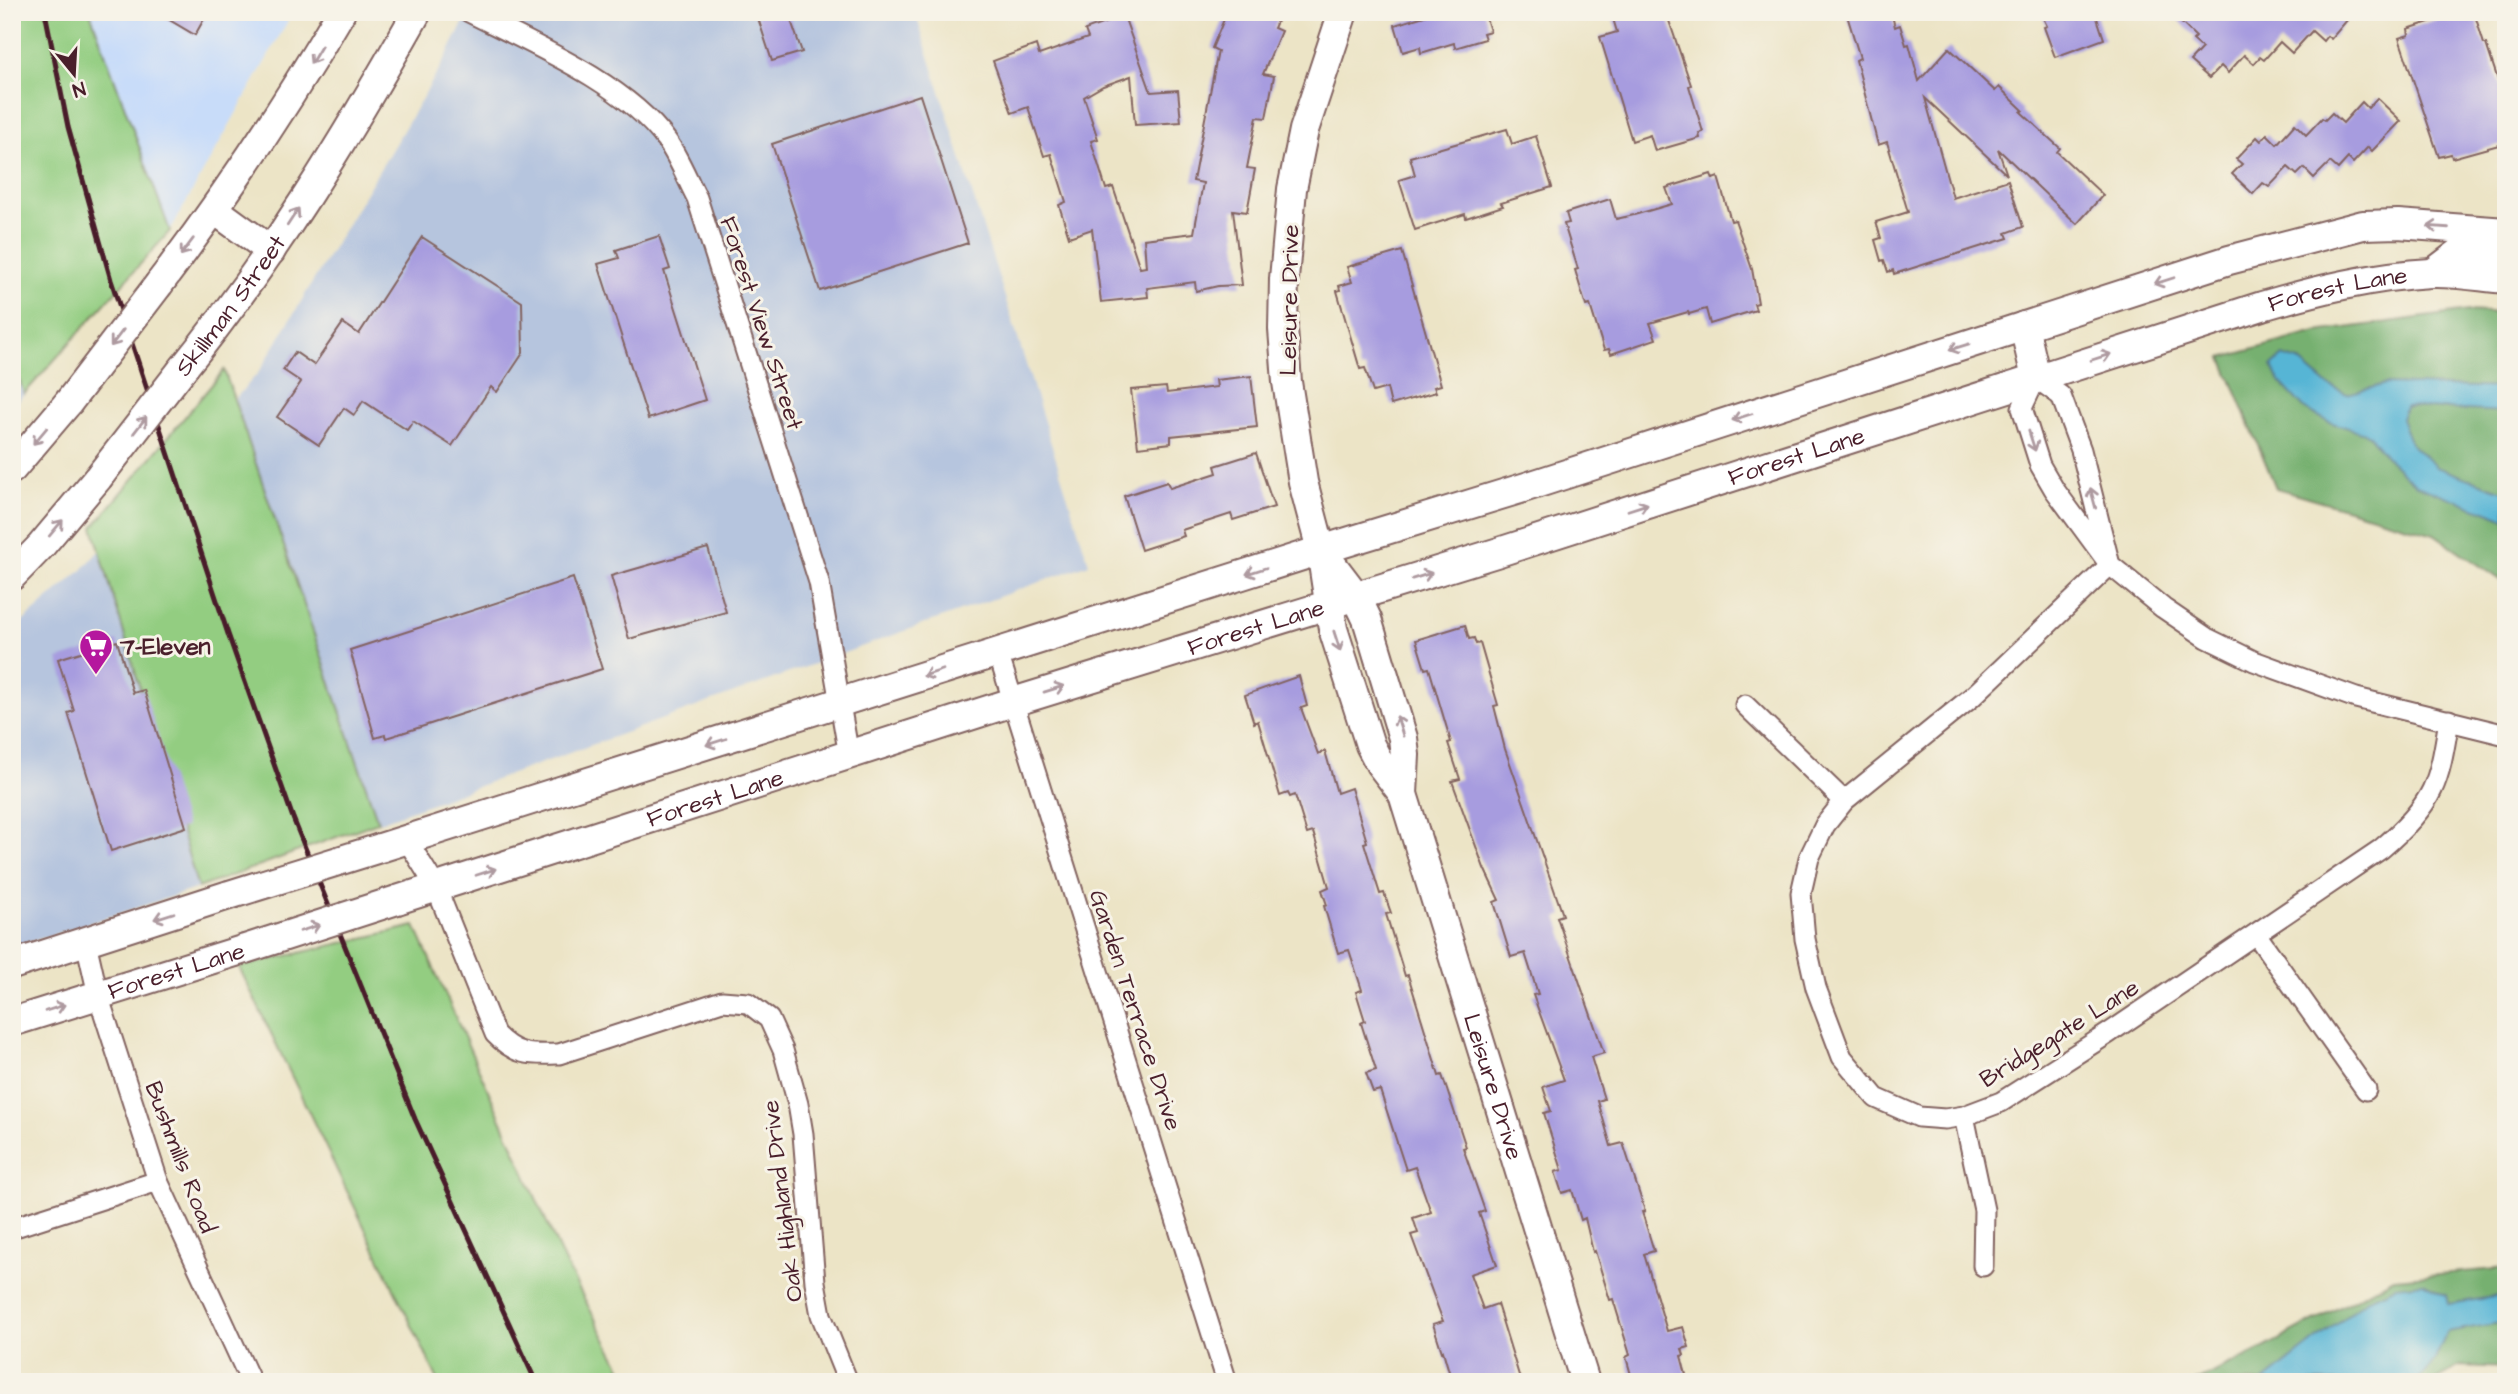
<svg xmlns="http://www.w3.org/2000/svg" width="2518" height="1394" font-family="'Architects Daughter',sans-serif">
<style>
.built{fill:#c8dcf9}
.industrial{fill:#b6c5de}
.green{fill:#93cd81;stroke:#6e7656;stroke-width:2}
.forest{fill:#76b06f;stroke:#60684d;stroke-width:2}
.water{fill:#56b5d5;stroke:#506a80;stroke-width:2}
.building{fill:#a79cdf}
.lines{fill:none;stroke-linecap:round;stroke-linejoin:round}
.street-casing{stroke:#836461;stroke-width:23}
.secondary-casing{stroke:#836461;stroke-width:32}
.street{stroke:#fff;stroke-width:19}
.secondary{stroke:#fff;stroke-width:28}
.rail{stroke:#4a1f2b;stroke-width:5}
.secondary-bridge-casing{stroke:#836461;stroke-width:32;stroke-linecap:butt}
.secondary-bridge{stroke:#fff;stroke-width:28}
.oneway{stroke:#ae9aa0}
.labels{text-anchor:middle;stroke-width:6;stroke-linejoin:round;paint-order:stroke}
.street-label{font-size:24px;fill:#4a1f2b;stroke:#f7f3e8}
.poi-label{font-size:24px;font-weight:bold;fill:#4a1f2b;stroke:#f7f3e8;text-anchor:start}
</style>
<rect width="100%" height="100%" fill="#f7f3e8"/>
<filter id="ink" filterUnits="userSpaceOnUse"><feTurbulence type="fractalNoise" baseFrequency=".0143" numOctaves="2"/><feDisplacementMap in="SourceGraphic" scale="14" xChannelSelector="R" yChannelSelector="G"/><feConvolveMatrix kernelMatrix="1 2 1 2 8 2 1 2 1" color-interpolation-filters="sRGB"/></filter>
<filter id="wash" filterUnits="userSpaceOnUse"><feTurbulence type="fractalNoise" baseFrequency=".00686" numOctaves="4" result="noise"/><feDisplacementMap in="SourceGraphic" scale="28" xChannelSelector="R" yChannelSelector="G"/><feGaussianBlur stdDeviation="1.57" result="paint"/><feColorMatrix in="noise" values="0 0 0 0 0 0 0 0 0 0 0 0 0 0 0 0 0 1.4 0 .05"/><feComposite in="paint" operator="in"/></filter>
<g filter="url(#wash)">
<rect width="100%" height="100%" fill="#ece4c6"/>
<path class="built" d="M90,12H293L170,231L92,23Z"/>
<g class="industrial">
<path d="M469,12H915L1089,564L198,888L12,948V631L82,570L259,372L442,65Z"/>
<path d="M12,356L24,394L12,408Z"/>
</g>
<g class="green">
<path d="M12,12H90L170,231L24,394L12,356Z"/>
<path d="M224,370L378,822L198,888L93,527Z"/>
<path d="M415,926L564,1261L629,1382H439L239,967Z"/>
</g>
<g class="forest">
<path d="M2468,311L2506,313V587L2502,581L2434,534L2276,488L2222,358L2316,332Z"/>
<path d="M2506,1268V1368L2460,1366L2432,1382H2194L2260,1350L2394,1278Z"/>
</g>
<g class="water">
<path d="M2283,356L2299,361L2327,385L2347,394L2386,384L2506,388V412L2405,407L2401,419L2411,444L2436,467L2506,492V519L2416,485L2390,461L2368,434L2329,422L2305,409L2280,382L2272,366Z"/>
<path d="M2423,1283L2446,1295L2448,1304L2506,1295V1322L2447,1332L2434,1362L2417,1382H2263L2369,1298L2396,1286Z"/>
</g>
<g id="blocks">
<g class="building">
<path d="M156,12H208L195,35Z"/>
<path d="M756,12H788L802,52L772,61Z"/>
<path d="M1227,12H1281L1274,28L1281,31L1263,74L1274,76L1266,118L1257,117L1247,168L1255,169L1247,212L1233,210L1242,285L1218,286L1196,291L1195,282L1147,288L1148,297L1101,302L1092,229L1069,237L1059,205L1066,202L1051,154L1044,156L1028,107L1012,113L993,61L1036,45L1039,55L1088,38L1085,30L1124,16L1151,92L1178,90L1181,122L1135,125L1131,76L1103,86L1084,97L1098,139L1091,141L1106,189L1113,187L1140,268L1146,267L1144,239L1194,233L1203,183L1193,181L1218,51L1212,48Z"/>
<path d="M1437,12H1484L1490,31L1483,33L1485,39L1455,48L1454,43L1421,53L1420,47L1403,52L1395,25Z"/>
<path d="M1611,12H1666L1691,85L1689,86L1703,132L1699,133L1700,138L1655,151L1650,135L1632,141L1600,37L1617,32Z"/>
<path d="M1846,12H1891L1895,27L1900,25L1906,45L1909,44L1919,81L1949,48L1995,91L1999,87L2023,110L2021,112L2060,148L2057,152L2103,195L2077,224L1998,149L2007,175L1925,98L1953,198L2008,180L2023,227L2006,233L2008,238L1894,274L1893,270L1888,272L1884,260L1881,261L1875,240L1881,238L1876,222L1908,212L1887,142L1878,145L1856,60L1860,58Z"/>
<path d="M2040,12H2095L2104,39L2055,57L2044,27L2047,26Z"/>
<path d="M2170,12H2354L2331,39L2327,36L2323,41L2312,31L2292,53L2280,42L2264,60L2260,57L2254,64L2244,55L2228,73L2221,66L2209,78L2190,61L2202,48L2193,40L2196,37Z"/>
<path d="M2459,12H2474L2484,44H2486L2506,104V143L2452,158L2451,154L2439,157L2399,38L2409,35L2408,29Z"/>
<path d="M920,95L968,243L820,291L772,144Z"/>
<path d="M2377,98L2401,121L2372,151L2368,147L2353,163L2348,158L2338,169L2330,162L2314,178L2304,168L2297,175L2288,167L2269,187L2263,183L2253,194L2232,174L2242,164L2236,159L2257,137L2261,141L2267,134L2277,144L2295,124L2306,135L2322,118L2325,120L2332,113L2343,123L2362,102L2368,108Z"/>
<path d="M1507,129L1512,144L1536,136L1552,187L1501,203L1503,206L1466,218L1465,214L1415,230L1399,180L1415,175L1410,157Z"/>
<path d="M1711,174L1713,179L1718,177L1731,221L1735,220L1743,243L1752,269L1758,303L1754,304L1756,310L1710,324L1706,309L1689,314L1688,312L1650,323L1656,339L1611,354L1609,349L1604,350L1590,305L1586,306L1575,270L1578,269L1564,224L1569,223L1566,213L1610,199L1616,219L1634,215L1672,204L1666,188Z"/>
<path d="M659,236L670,269L664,271L705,400L648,419L598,264L619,258L616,250Z"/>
<path d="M422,237L522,302L523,353L497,392L491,387L452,446L413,421L407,430L363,401L354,415L344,408L319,445L277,417L301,382L283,370L295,352L314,365L343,323L359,334Z"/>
<path d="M1402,251L1441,385L1434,387L1436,392L1391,405L1387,388L1373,392L1365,368L1360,369L1337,291L1340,290L1339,286L1352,282L1347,267Z"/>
<path d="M1251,376L1257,427L1171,436V443L1138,447L1131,390L1166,387L1167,393L1217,387L1216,380Z"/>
<path d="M1256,453L1274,507L1233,520L1231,514L1182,530L1184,536L1141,550L1124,496L1167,482L1170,488L1217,473L1215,466Z"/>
<path d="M708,548L726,612L629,639L611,576Z"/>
<path d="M573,578L602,669L424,726L386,738L385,735L375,738L350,650Z"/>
<path d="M1465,625L1469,639L1474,638L1476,644L1480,643L1498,705L1494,706L1505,749L1563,915L1557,917L1604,1053L1591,1057L1604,1099L1598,1101L1611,1146L1623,1143L1645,1211L1642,1212L1654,1251L1644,1254L1667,1331L1683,1327L1689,1347L1682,1349L1684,1355L1681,1356L1688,1382H1633L1626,1357L1630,1355L1613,1299L1610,1300L1595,1251L1593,1252L1585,1218L1581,1220L1572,1190L1562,1193L1555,1172L1562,1170L1544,1113L1551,1111L1543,1087L1564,1080L1533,995L1538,994L1525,953L1511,957L1494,902L1499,900L1484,868L1452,781L1460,779L1448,743L1451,742L1429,668L1425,669L1416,640Z"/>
<path d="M117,641L133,693L144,690L186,827L111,851L68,713L74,711L58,659Z"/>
<path d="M1299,676L1307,706L1301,708L1318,754L1325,751L1337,793L1351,788L1367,842L1364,843L1380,894L1384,893L1391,913L1386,914L1405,976L1408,975L1439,1076L1442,1075L1466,1147L1463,1148L1485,1211L1479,1213L1497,1265L1470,1274L1483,1309L1497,1304L1521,1382H1452L1443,1351L1442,1352L1433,1324L1443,1321L1411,1235L1418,1233L1413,1218L1431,1212L1415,1167L1406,1170L1380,1090L1373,1092L1366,1073L1376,1070L1361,1023L1365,1021L1356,992L1362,990L1349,950L1338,953L1324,906L1327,905L1322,890L1329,887L1313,832L1307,834L1295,795L1290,797L1288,793L1280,796L1258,721L1254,723L1245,695Z"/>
</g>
</g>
</g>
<g filter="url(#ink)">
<use href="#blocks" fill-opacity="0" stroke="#836461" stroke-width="2"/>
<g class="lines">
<g class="street-casing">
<g id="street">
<path d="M469,12C532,44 625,83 667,141C679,158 687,179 697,198L819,582L849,756"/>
<path d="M2110,565L1972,697L1844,801L1825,825L1809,858L1801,893L1805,939L1816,988L1842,1057L1876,1098L1919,1117L1945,1119L1964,1116L2001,1102L2109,1033L2381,849C2400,833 2421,813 2432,790C2442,769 2445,743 2449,720"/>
<path d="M2110,565L2081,450L2061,396L2036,378L2022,408L2040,465L2054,489L2110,565L2163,608L2207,638L2254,661L2356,698L2506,735"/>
<path d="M998,653L1227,1382"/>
<path d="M1745,705L1844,801"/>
<path d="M407,840L436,887L495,1034C516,1056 530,1055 559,1054L722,1001L748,1003L769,1019L783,1050L798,1104L803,1134L815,1282L821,1315L848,1382"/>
<path d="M2256,934L2366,1090"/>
<path d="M86,942L98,995L158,1181L251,1382"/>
<path d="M1964,1116L1984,1210L1983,1266"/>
<path d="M12,1228L158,1181"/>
</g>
</g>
<g class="secondary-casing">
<g id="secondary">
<path d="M1343,12L1304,130L1292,189L1284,279L1283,329L1287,382L1303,482L1321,550L1333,629L1370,745L1380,764L1403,794"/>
<path d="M215,210L271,251"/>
<path d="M2433,273L2459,253L2506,257"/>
<path d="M159,284C225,197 286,106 341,12"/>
<path d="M2024,326L2036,378"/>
<path id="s1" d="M181,371C272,259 346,138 417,12"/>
<path d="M12,469L68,403"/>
<path id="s2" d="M1321,550L1356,596L1367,619L1403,738L1405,755L1403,794L1585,1382"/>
<path d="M12,576L41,546L98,478"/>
<path d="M380,848L1321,550L1523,488L2229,260L2363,225L2398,224L2506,232"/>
<path id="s3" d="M397,900L1013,702L1499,552L2262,306C2317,290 2373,276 2431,273C2455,272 2481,277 2506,279"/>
<path d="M12,965L229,895"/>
<path id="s4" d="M12,1022L245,949"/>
</g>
</g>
<use href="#street" class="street"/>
<use href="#secondary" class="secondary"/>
<path class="rail" d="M45,12L68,127L111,280L228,634L293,818L415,1119L536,1382"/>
<g class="secondary-bridge-casing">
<g id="secondary-bridge">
<path d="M68,403L159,284"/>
<path d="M98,478L181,371"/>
<path d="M229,895L380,848"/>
<path d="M245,949L397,900"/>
</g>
</g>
<use href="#secondary-bridge" class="secondary-bridge"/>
</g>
<defs><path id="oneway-shaft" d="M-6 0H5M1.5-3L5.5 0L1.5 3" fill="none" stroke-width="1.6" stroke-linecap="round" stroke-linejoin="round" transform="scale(1.75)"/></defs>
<g class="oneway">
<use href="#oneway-shaft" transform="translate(316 55) rotate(121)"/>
<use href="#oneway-shaft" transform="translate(293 217) rotate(-57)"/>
<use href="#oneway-shaft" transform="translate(2438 227) rotate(-176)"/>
<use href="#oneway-shaft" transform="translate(187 247) rotate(127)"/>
<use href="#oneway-shaft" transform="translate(2164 281) rotate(162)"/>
<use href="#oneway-shaft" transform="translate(117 338) rotate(127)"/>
<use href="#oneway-shaft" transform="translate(1959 347) rotate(163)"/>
<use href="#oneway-shaft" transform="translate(2101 357) rotate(-18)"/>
<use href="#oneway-shaft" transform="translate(1742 417) rotate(162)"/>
<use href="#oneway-shaft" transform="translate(140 425) rotate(-52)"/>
<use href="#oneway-shaft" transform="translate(40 436) rotate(130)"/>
<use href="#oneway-shaft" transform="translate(2032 441) rotate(72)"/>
<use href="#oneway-shaft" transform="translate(2093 498) rotate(-105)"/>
<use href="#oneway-shaft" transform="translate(1638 507) rotate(-18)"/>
<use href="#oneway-shaft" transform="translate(56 528) rotate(-50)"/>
<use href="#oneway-shaft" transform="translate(1256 571) rotate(162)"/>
<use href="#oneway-shaft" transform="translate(1422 576) rotate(-17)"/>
<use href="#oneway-shaft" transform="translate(1337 641) rotate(72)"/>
<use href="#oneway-shaft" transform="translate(933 673) rotate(162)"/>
<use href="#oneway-shaft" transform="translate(1054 689) rotate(-17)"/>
<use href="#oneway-shaft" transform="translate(1400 726) rotate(-107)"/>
<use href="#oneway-shaft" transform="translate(716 742) rotate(162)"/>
<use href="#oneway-shaft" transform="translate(486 872) rotate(-18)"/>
<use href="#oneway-shaft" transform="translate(164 916) rotate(162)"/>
<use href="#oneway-shaft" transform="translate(310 928) rotate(-18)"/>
<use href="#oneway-shaft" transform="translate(55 1008) rotate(-18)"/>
</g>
</g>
<defs>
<g id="supermarket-pin" transform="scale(1.75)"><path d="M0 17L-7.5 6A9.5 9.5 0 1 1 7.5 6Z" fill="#b5179e" stroke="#f7f3e8"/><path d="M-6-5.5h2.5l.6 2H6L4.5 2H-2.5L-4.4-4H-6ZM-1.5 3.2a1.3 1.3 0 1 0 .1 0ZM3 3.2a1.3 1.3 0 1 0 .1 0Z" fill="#fff"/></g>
</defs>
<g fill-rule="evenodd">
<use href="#supermarket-pin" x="96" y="646"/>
</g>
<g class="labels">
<g class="street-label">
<text dy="8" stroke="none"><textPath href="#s3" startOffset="2035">Forest Lane</textPath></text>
<text transform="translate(1289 300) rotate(-89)" y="8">Leisure Drive</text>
<text dy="8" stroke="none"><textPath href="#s1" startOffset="82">Skillman Street</textPath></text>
<text transform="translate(762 323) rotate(72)" y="8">Forest View Street</text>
<text dy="8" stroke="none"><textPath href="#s3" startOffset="1468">Forest Lane</textPath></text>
<text dy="8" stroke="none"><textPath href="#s3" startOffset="901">Forest Lane</textPath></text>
<text dy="8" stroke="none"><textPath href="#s3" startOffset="334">Forest Lane</textPath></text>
<text dy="8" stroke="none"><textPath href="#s4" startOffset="172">Forest Lane</textPath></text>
<text transform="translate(1136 1010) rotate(72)" y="8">Garden Terrace Drive</text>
<text transform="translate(2059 1033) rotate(-32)" y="8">Bridgegate Lane</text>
<text dy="8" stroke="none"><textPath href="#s2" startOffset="570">Leisure Drive</textPath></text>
<text transform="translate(181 1157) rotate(69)" y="8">Bushmills Road</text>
<text transform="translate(782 1201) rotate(-97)" y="8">Oak Highland Drive</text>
</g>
<g class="poi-label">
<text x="120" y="654">7-Eleven</text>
</g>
</g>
<rect width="2518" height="1394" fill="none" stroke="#f7f3e8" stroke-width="42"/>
<g transform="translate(74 74) rotate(162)" stroke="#f7f3e8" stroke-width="5" paint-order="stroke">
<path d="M0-5L12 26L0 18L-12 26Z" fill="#4a1f2b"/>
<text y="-10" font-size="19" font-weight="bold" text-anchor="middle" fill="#4a1f2b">N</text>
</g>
</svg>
